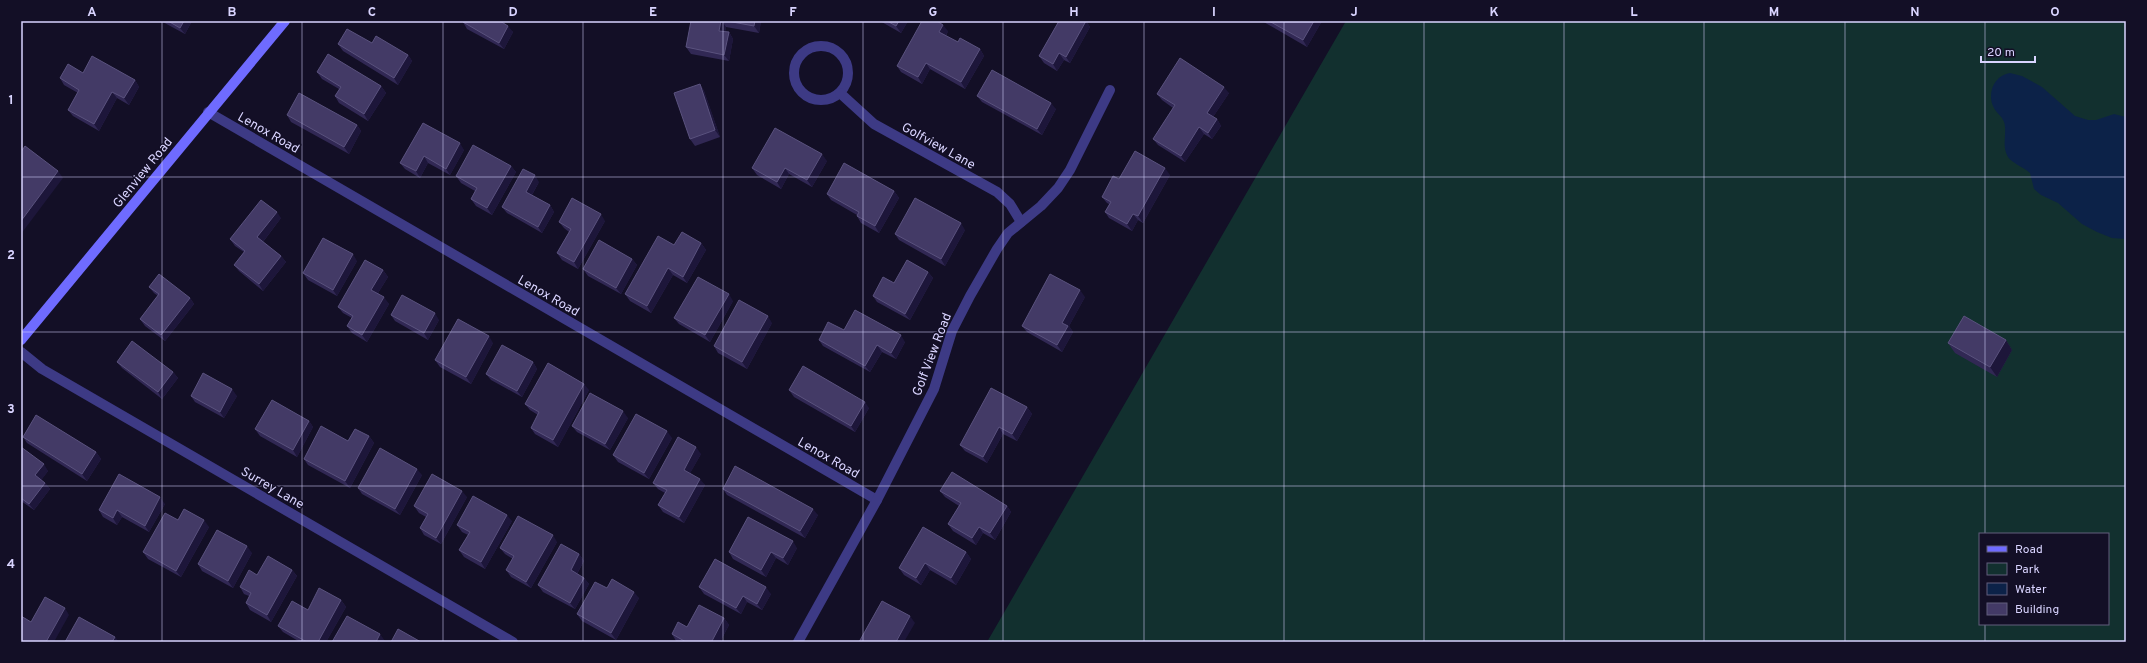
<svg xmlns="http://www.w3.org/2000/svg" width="2147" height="663" font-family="Overpass,sans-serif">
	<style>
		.green { fill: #12302f; fill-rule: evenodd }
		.water { fill: #0c2248 }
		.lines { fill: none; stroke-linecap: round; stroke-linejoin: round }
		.minor { stroke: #3d3a85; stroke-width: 10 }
		.secondary { stroke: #6f6bff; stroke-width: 10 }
		.wall { fill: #312854 }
		.shaded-wall { fill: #1d163a }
		.building { fill: #433a66; stroke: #5a527e }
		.grid { fill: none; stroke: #d9d4ff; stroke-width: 1; stroke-opacity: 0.55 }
		.labels { text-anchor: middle; stroke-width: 3; stroke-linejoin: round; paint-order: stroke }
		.street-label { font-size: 13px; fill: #d9d4ff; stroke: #130f26 }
		.neatline { fill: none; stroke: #d9d4ff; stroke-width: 1.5 }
		.grid-label { font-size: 13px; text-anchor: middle; font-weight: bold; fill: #d9d4ff }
	</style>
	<rect width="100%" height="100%" fill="#130f26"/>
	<path class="green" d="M 1346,21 L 2126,21 L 2126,642 L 987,642 ZM 1980,534 L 2108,534 L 2108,624 L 1980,624 Z"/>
	<path class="water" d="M 2010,73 L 2022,76 L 2042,87 L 2075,116 L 2088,120 L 2096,120 L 2114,114 L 2126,117 L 2126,239 L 2112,238 L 2097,232 L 2082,224 L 2058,203 L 2041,195 L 2034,189 L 2030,173 C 2024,167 2013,164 2008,157 C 2002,147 2006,137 2005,127 C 2005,117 1996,114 1993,106 C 1987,92 1995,75 2010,73 Z"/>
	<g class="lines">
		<g class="minor">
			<circle cx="821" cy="73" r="27"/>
			<polyline points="840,93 874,124 997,192 1010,204 1021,222"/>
			<polyline points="208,112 877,500"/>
			<polyline points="21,352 42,369 513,642"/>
			<polyline points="798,642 877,500 934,389 952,331 970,296 997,249 1008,233 1041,206 1058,188 1070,170 1110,90"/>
		</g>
		<polyline class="secondary" points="21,340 285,21"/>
	</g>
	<g class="wall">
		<polygon points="161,21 192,21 185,34"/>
		<polygon points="691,21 761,21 759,33 726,27 725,32 729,32 733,39 729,61 691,54 686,47"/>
		<polygon points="880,21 908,21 901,33"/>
		<polygon points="1059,21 1086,21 1090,27 1070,63 1064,60 1057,71 1044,63 1039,56"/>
		<polygon points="1262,21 1322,21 1307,47"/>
		<polygon points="463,22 502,22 513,32 504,49 467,29"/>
		<polygon points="948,31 946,36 958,42 980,49 984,56 965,89 930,69 922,84 901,72 897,66"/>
		<polygon points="372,43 408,55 412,61 398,85 343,51 338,44"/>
		<polygon points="317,72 381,86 386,93 368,121 339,103 335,96 339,89 322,79"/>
		<polygon points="83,73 135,80 139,87 129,105 117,98 99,131 73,116 68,110 78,93 64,85 60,78"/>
		<polygon points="700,84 704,91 720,137 695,146 690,139"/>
		<polygon points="1229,93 1213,117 1217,119 1221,126 1212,139 1204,134 1185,162 1158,145 1153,139 1173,108 1162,100 1157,94"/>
		<polygon points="977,96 1056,109 1042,135 982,102"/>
		<polygon points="287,115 357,125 361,131 349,154 291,122"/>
		<polygon points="423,123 464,150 450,175 428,163 420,178 405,169 400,163"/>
		<polygon points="827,161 812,187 789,174 781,189 757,175 752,168"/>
		<polygon points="511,166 516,172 492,215 476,206 471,199 475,191 461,183 456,176"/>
		<polygon points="1170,175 1143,223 1138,220 1132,231 1109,218 1105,212 1109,204 1107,203 1102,197 1119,179"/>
		<polygon points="539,182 532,195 550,205 554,212 542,233 507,213 502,207"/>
		<polygon points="894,191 899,198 879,233 861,223 857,216 857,215 831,200 827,194"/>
		<polygon points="281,218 263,242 281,256 286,262 263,291 239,271 234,265 244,252 235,246 230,239"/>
		<polygon points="605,221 578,269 562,260 557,253 569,232 564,228 559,222"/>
		<polygon points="965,230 945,266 899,240 895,234"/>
		<polygon points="701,243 706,250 687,283 673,275 651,313 630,301 625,294 674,245"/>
		<polygon points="632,259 637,265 621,294 588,276 583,269"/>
		<polygon points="357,261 337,296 308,280 303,273"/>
		<polygon points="383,270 388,277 378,293 389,304 367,342 352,333 347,326 352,318 343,313 338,307"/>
		<polygon points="928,272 933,278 910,320 877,302 873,296"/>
		<polygon points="149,287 190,298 194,304 165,341 145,326 140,319 158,296 154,293"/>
		<polygon points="1085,297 1069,326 1073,332 1062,352 1027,332 1022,326"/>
		<polygon points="733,301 710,342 679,324 674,318"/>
		<polygon points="391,315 439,320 428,340 395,321"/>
		<polygon points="772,323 747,369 718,353 714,346"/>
		<polygon points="844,330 905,342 896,359 882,352 870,372 823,346 819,340"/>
		<polygon points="2006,340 2012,350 1997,377 1955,353 1948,343"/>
		<polygon points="493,343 471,384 440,367 435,360"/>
		<polygon points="117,362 173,372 178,378 162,399 122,368"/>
		<polygon points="533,362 537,369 522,397 491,380 486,374"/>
		<polygon points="589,390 558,447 535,434 531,428 538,415 530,410 525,404"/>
		<polygon points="789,390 869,408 855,432 794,397"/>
		<polygon points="191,396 237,396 224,418 195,402"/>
		<polygon points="1027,407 1032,414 1017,441 1003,434 987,463 965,451 960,445"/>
		<polygon points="628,418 610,450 577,432 572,426"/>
		<polygon points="309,421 313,427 297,457 260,436 255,429"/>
		<polygon points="369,436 374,443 350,488 308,465 304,459 348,441"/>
		<polygon points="23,437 96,452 101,459 87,481 27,443"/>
		<polygon points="672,438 649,479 618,462 613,455"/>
		<polygon points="21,447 48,471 41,480 45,483 50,489 34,510 21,501"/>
		<polygon points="701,454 690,473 705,485 684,523 663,512 658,505 665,493 658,489 653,483"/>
		<polygon points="422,475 400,515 362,494 358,488"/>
		<polygon points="723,489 818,515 805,538 727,495"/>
		<polygon points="940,491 1007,506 1011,512 995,540 983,533 976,545 953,531 948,524 959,506 945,497"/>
		<polygon points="467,497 441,544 424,535 420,528 426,517 419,513 414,506"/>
		<polygon points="165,504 149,532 122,517 117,525 103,517 99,510"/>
		<polygon points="178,520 209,527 181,577 148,559 143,552"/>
		<polygon points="512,521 485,569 464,557 459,550 468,535 462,532 457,525"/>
		<polygon points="557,542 531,588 511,577 506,570 513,559 505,554 500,548"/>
		<polygon points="797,548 788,565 776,558 766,577 733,559 729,552"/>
		<polygon points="966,552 971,559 956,585 930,570 921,585 904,575 899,568"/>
		<polygon points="252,553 233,588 202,571 198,564"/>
		<polygon points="579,554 584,561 577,574 584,578 589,584 575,609 543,592 538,585"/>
		<polygon points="292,570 297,576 271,622 250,610 246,603 249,596 244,594 240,587 257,575"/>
		<polygon points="699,587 771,594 762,610 747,602 741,614 704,594"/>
		<polygon points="607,588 639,598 616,640 582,621 577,614"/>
		<polygon points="341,600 346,607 326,642 300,642 283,632 278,626 308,610"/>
		<polygon points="724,618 729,625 720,642 679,642 676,641 672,634 687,627"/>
	</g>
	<g class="shaded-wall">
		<polygon points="184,21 192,21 185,34 180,28"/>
		<polygon points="721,21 722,21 726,27 724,37 719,31"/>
		<polygon points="755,21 761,21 759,33 754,26"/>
		<polygon points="899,21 908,21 901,33 896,26"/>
		<polygon points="1086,21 1090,27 1070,63 1066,57"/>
		<polygon points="1314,21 1322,21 1307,47 1303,40"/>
		<polygon points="943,25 948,31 944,39 939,32"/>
		<polygon points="508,26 513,32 504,49 499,43"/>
		<polygon points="729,32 733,39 729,61 724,55"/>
		<polygon points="980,49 984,56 965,89 961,82"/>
		<polygon points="1059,53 1064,60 1057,71 1053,64"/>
		<polygon points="408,55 412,61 398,85 394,78"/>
		<polygon points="926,63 930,69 922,84 918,77"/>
		<polygon points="135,80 139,87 129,105 124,98"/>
		<polygon points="700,84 704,91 720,137 715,130"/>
		<polygon points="381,86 386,93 368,121 364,114"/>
		<polygon points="1224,87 1229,93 1211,120 1207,113"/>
		<polygon points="112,92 117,98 99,131 94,124"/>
		<polygon points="1051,103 1056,109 1042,135 1037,129"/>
		<polygon points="1217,119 1221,126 1212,139 1208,133"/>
		<polygon points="357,125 361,131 349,154 344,147"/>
		<polygon points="1199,127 1204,134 1185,162 1181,156"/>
		<polygon points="460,143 464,150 450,175 446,169"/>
		<polygon points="822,154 827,161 812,187 807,180"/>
		<polygon points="424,156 428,163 420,178 416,171"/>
		<polygon points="511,166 516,172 492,215 487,208"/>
		<polygon points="785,168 789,174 781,189 777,182"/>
		<polygon points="1165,168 1170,175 1143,223 1138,216"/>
		<polygon points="58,171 63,178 21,234 21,221"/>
		<polygon points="535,175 539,182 530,198 526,192"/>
		<polygon points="894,191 899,198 879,233 875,226"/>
		<polygon points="550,205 554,212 542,233 538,227"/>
		<polygon points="277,212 281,218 262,243 257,237"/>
		<polygon points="601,214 605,221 578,269 574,262"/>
		<polygon points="1133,214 1138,220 1132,231 1127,224"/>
		<polygon points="961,223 965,230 945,266 941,259"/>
		<polygon points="701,243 706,250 687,283 683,277"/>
		<polygon points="353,254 357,261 337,296 333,290"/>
		<polygon points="281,256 286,262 263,291 259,284"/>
		<polygon points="632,259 637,265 621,294 616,288"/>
		<polygon points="668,268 673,275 651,313 647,306"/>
		<polygon points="383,270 388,277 376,296 371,290"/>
		<polygon points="928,272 933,278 910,320 905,314"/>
		<polygon points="1080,290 1085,297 1069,326 1073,332 1062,352 1057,345 1062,323"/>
		<polygon points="729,294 733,301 710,342 705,335"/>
		<polygon points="384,297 389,304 367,342 362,335"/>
		<polygon points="190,298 194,304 165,341 161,335"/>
		<polygon points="435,313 439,320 428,340 424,333"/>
		<polygon points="768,316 772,323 747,369 742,362"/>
		<polygon points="901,335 905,342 896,359 891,353"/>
		<polygon points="489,336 493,343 471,384 466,377"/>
		<polygon points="2006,340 2012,350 1997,377 1990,367"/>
		<polygon points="877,345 882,352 870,372 865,366"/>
		<polygon points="533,362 537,369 522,397 517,391"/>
		<polygon points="173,372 178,378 162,399 158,392"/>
		<polygon points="584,384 589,390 558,447 553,440"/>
		<polygon points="232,389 237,396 224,418 220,412"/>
		<polygon points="865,402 869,408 855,432 851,426"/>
		<polygon points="1027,407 1032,414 1017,441 1012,434"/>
		<polygon points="623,411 628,418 610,450 605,444"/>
		<polygon points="309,421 313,427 297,457 293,450"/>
		<polygon points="999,427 1003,434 987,463 983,457"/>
		<polygon points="667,431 672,438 649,479 644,473"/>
		<polygon points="369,436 374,443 350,488 345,481"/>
		<polygon points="696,447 701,454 688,477 684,470"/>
		<polygon points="96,452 101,459 87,481 82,474"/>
		<polygon points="44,464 48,471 40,482 35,475"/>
		<polygon points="417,469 422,475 400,515 395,509"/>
		<polygon points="700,479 705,485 684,523 679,517"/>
		<polygon points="45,483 50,489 34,510 29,504"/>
		<polygon points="462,491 467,497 441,544 436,538"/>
		<polygon points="160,497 165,504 149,532 145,526"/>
		<polygon points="1007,506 1011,512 995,540 990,533"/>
		<polygon points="813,509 818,515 805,538 800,531"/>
		<polygon points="117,510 122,517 117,525 113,518"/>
		<polygon points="507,515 512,521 485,569 481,562"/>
		<polygon points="204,520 209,527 181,577 176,571"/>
		<polygon points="979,527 983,533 976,545 972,538"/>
		<polygon points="553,535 557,542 531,588 526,582"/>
		<polygon points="793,541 797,548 788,565 783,558"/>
		<polygon points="247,546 252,553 233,588 228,581"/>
		<polygon points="771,552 776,558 766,577 761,570"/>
		<polygon points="966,552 971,559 956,585 951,578"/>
		<polygon points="579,554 584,561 575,577 571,570"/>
		<polygon points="925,563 930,570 921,585 916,578"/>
		<polygon points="292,570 297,576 271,622 267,615"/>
		<polygon points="584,578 589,584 575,609 570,603"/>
		<polygon points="766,587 771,594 762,610 757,604"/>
		<polygon points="634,592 639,598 616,640 611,633"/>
		<polygon points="743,596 747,602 741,614 736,608"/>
		<polygon points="341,600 346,607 326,642 318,642"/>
		<polygon points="65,608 69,615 54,642 46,642"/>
		<polygon points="910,616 915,623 904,642 896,642"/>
		<polygon points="724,618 729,625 720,642 713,642 712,641"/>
		<polygon points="380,634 385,641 384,642 376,642"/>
		<polygon points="115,637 119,642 112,642"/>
	</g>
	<g class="building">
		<polygon points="168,21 184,21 180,28"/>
		<polygon points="464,21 500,21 508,26 499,43 463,22"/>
		<polygon points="691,21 721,21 719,31 729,32 724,55 686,47"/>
		<polygon points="727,21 755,21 754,26"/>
		<polygon points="887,21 899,21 896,26"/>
		<polygon points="922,21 937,21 943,25 939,32 958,42 960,38 980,49 961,82 926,63 918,77 897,66"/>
		<polygon points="1059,21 1086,21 1066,57 1059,53 1053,64 1039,56"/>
		<polygon points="1269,21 1314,21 1303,40"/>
		<polygon points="347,29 372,43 376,36 408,55 394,78 338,44"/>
		<polygon points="328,54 381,86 364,114 335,96 341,87 317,72"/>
		<polygon points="92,56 135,80 124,98 112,92 94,124 68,110 79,90 60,78 68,64 83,73"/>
		<polygon points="1180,58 1224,87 1207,113 1217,119 1208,133 1199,127 1181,156 1153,139 1175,105 1157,94"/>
		<polygon points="992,70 1051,103 1037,129 977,96"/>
		<polygon points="700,84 715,130 690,139 674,93"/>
		<polygon points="299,93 357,125 344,147 287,115"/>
		<polygon points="423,123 460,143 446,169 424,156 416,171 400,163"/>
		<polygon points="775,128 822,154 807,180 785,168 777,182 752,168"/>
		<polygon points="473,145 511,166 487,208 471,199 477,188 456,176"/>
		<polygon points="25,146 58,171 21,221 21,152"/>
		<polygon points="1135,151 1165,168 1138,216 1133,214 1127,224 1105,212 1111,202 1102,197 1113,176 1119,179"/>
		<polygon points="844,163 894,191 875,226 857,216 859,212 827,194"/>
		<polygon points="523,169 535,175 526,192 550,205 538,227 502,207"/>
		<polygon points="572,198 601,214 574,262 557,253 571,229 559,222"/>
		<polygon points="915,198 961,223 941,259 895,234"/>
		<polygon points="261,200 277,212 257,237 281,256 259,284 234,265 245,251 230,239"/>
		<polygon points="682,232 701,243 683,277 668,268 647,306 625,294 658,236 674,245"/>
		<polygon points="323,238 353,254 333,290 303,273"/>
		<polygon points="599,240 632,259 616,288 583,269"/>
		<polygon points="365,260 383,270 371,290 384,297 362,335 347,326 353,316 338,307"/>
		<polygon points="907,260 928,272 905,314 873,296 883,277 894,283"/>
		<polygon points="159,274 190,298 161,335 140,319 159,294 149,287"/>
		<polygon points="1050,274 1080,290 1062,323 1068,326 1057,345 1022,326"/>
		<polygon points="698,277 729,294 705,335 674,318"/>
		<polygon points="402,295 435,313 424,333 391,315"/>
		<polygon points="739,300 768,316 742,362 714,346"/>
		<polygon points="855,310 901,335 891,353 877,345 865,366 819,340 828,322 844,330"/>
		<polygon points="1964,316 2006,340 1990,367 1948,343"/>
		<polygon points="458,319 489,336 466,377 435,360"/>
		<polygon points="132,341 173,372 158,392 117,362"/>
		<polygon points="502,345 533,362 517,391 486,374"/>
		<polygon points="548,363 584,384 553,440 531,428 539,412 525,404"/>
		<polygon points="803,366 865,402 851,426 789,390"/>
		<polygon points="203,373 232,389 220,412 191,396"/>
		<polygon points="991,388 1027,407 1012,434 999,427 983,457 960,445"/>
		<polygon points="590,393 623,411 605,444 572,426"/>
		<polygon points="272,400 309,421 293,450 255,429"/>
		<polygon points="636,414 667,431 644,473 613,455"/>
		<polygon points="36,415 96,452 82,474 23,437"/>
		<polygon points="321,426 348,441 355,429 369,436 345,481 304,459"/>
		<polygon points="678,437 696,447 684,470 700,479 679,517 658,505 667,490 653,483"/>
		<polygon points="21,447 44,464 35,475 45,483 29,504 21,498"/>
		<polygon points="380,448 417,469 395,509 358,488"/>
		<polygon points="735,466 813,509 800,531 723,489"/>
		<polygon points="952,472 1007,506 990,533 979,527 972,538 948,524 961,503 940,491"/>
		<polygon points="119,474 160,497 145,526 117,510 113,518 99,510"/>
		<polygon points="432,474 462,491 436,538 420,528 428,514 414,506"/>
		<polygon points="473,496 507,515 481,562 459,550 470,532 457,525"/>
		<polygon points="184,509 204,520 176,571 143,552 165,513 178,520"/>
		<polygon points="518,516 553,535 526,582 506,570 514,556 500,548"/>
		<polygon points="748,517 793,541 783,558 771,552 761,570 729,552"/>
		<polygon points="923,527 966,552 951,578 925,563 916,578 899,568"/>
		<polygon points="217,530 247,546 228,581 198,564"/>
		<polygon points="561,544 579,554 571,570 584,578 570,603 538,585"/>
		<polygon points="268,556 292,570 267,615 246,603 251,593 240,587 249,570 257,575"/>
		<polygon points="715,559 766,587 757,604 743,596 736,608 699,587"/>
		<polygon points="612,579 634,592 611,633 577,614 595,582 607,588"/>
		<polygon points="319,588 341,600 318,642 307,642 278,626 292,601 308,610"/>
		<polygon points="45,597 65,608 46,642 21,642 21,616 31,622"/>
		<polygon points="882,601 910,616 896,642 859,642"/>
		<polygon points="699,605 724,618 712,641 713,642 686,642 672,634 678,622 687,627"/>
		<polygon points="347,616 380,634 376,642 332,642"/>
		<polygon points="79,617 115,637 112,642 65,642"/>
		<polygon points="398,629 421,642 391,642"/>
	</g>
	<path class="grid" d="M 162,21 L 162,642M 302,21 L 302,642M 443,21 L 443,642M 583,21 L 583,642M 723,21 L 723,642M 863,21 L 863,642M 1003,21 L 1003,642M 1144,21 L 1144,642M 1284,21 L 1284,642M 1424,21 L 1424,642M 1564,21 L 1564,642M 1704,21 L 1704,642M 1845,21 L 1845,642M 1985,21 L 1985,534M 21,177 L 2126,177M 21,332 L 2126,332M 21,486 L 2126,486M 1985,624 L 1985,642"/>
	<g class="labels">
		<g class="street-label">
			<text transform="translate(269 132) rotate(30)" y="5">Lenox Road</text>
			<text transform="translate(939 145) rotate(29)" y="5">Golfview Lane</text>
			<text transform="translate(142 172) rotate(-51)" y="5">Glenview Road</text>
			<text transform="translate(549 295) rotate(30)" y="5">Lenox Road</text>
			<text transform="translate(931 354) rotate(-69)" y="5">Golf View Road</text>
			<text transform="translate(829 457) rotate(30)" y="5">Lenox Road</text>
			<text transform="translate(273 487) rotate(30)" y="5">Surrey Lane</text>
		</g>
	</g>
	<rect width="2147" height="663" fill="none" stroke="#130f26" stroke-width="44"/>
	<rect x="1979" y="533" width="130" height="92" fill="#130f26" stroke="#625e7d"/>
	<rect x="1987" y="546" width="20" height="6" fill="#6f6bff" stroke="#625e7d"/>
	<text x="2015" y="553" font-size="12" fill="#d9d4ff">Road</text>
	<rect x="1987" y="563" width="20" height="12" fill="#12302f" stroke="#625e7d"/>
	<text x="2015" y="573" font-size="12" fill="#d9d4ff">Park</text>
	<rect x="1987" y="583" width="20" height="12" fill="#0c2248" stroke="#625e7d"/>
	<text x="2015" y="593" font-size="12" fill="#d9d4ff">Water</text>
	<rect x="1987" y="603" width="20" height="12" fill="#433a66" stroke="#625e7d"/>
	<text x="2015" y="613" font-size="12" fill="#d9d4ff">Building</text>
	<path d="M1981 56v6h54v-6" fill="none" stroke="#d9d4ff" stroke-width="2"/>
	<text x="1987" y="56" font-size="12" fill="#d9d4ff" stroke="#130f26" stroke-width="3" paint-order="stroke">20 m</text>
	<rect x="22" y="22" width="2103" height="619" class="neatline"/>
	<g class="grid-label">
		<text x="92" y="16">A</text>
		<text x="232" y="16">B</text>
		<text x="372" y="16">C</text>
		<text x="513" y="16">D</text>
		<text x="653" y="16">E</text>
		<text x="793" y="16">F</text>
		<text x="933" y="16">G</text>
		<text x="1074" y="16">H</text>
		<text x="1214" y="16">I</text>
		<text x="1354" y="16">J</text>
		<text x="1494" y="16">K</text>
		<text x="1634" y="16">L</text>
		<text x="1774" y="16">M</text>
		<text x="1915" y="16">N</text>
		<text x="2055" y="16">O</text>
		<text x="11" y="104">1</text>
		<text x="11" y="259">2</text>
		<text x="11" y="413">3</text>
		<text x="11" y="568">4</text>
	</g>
</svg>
